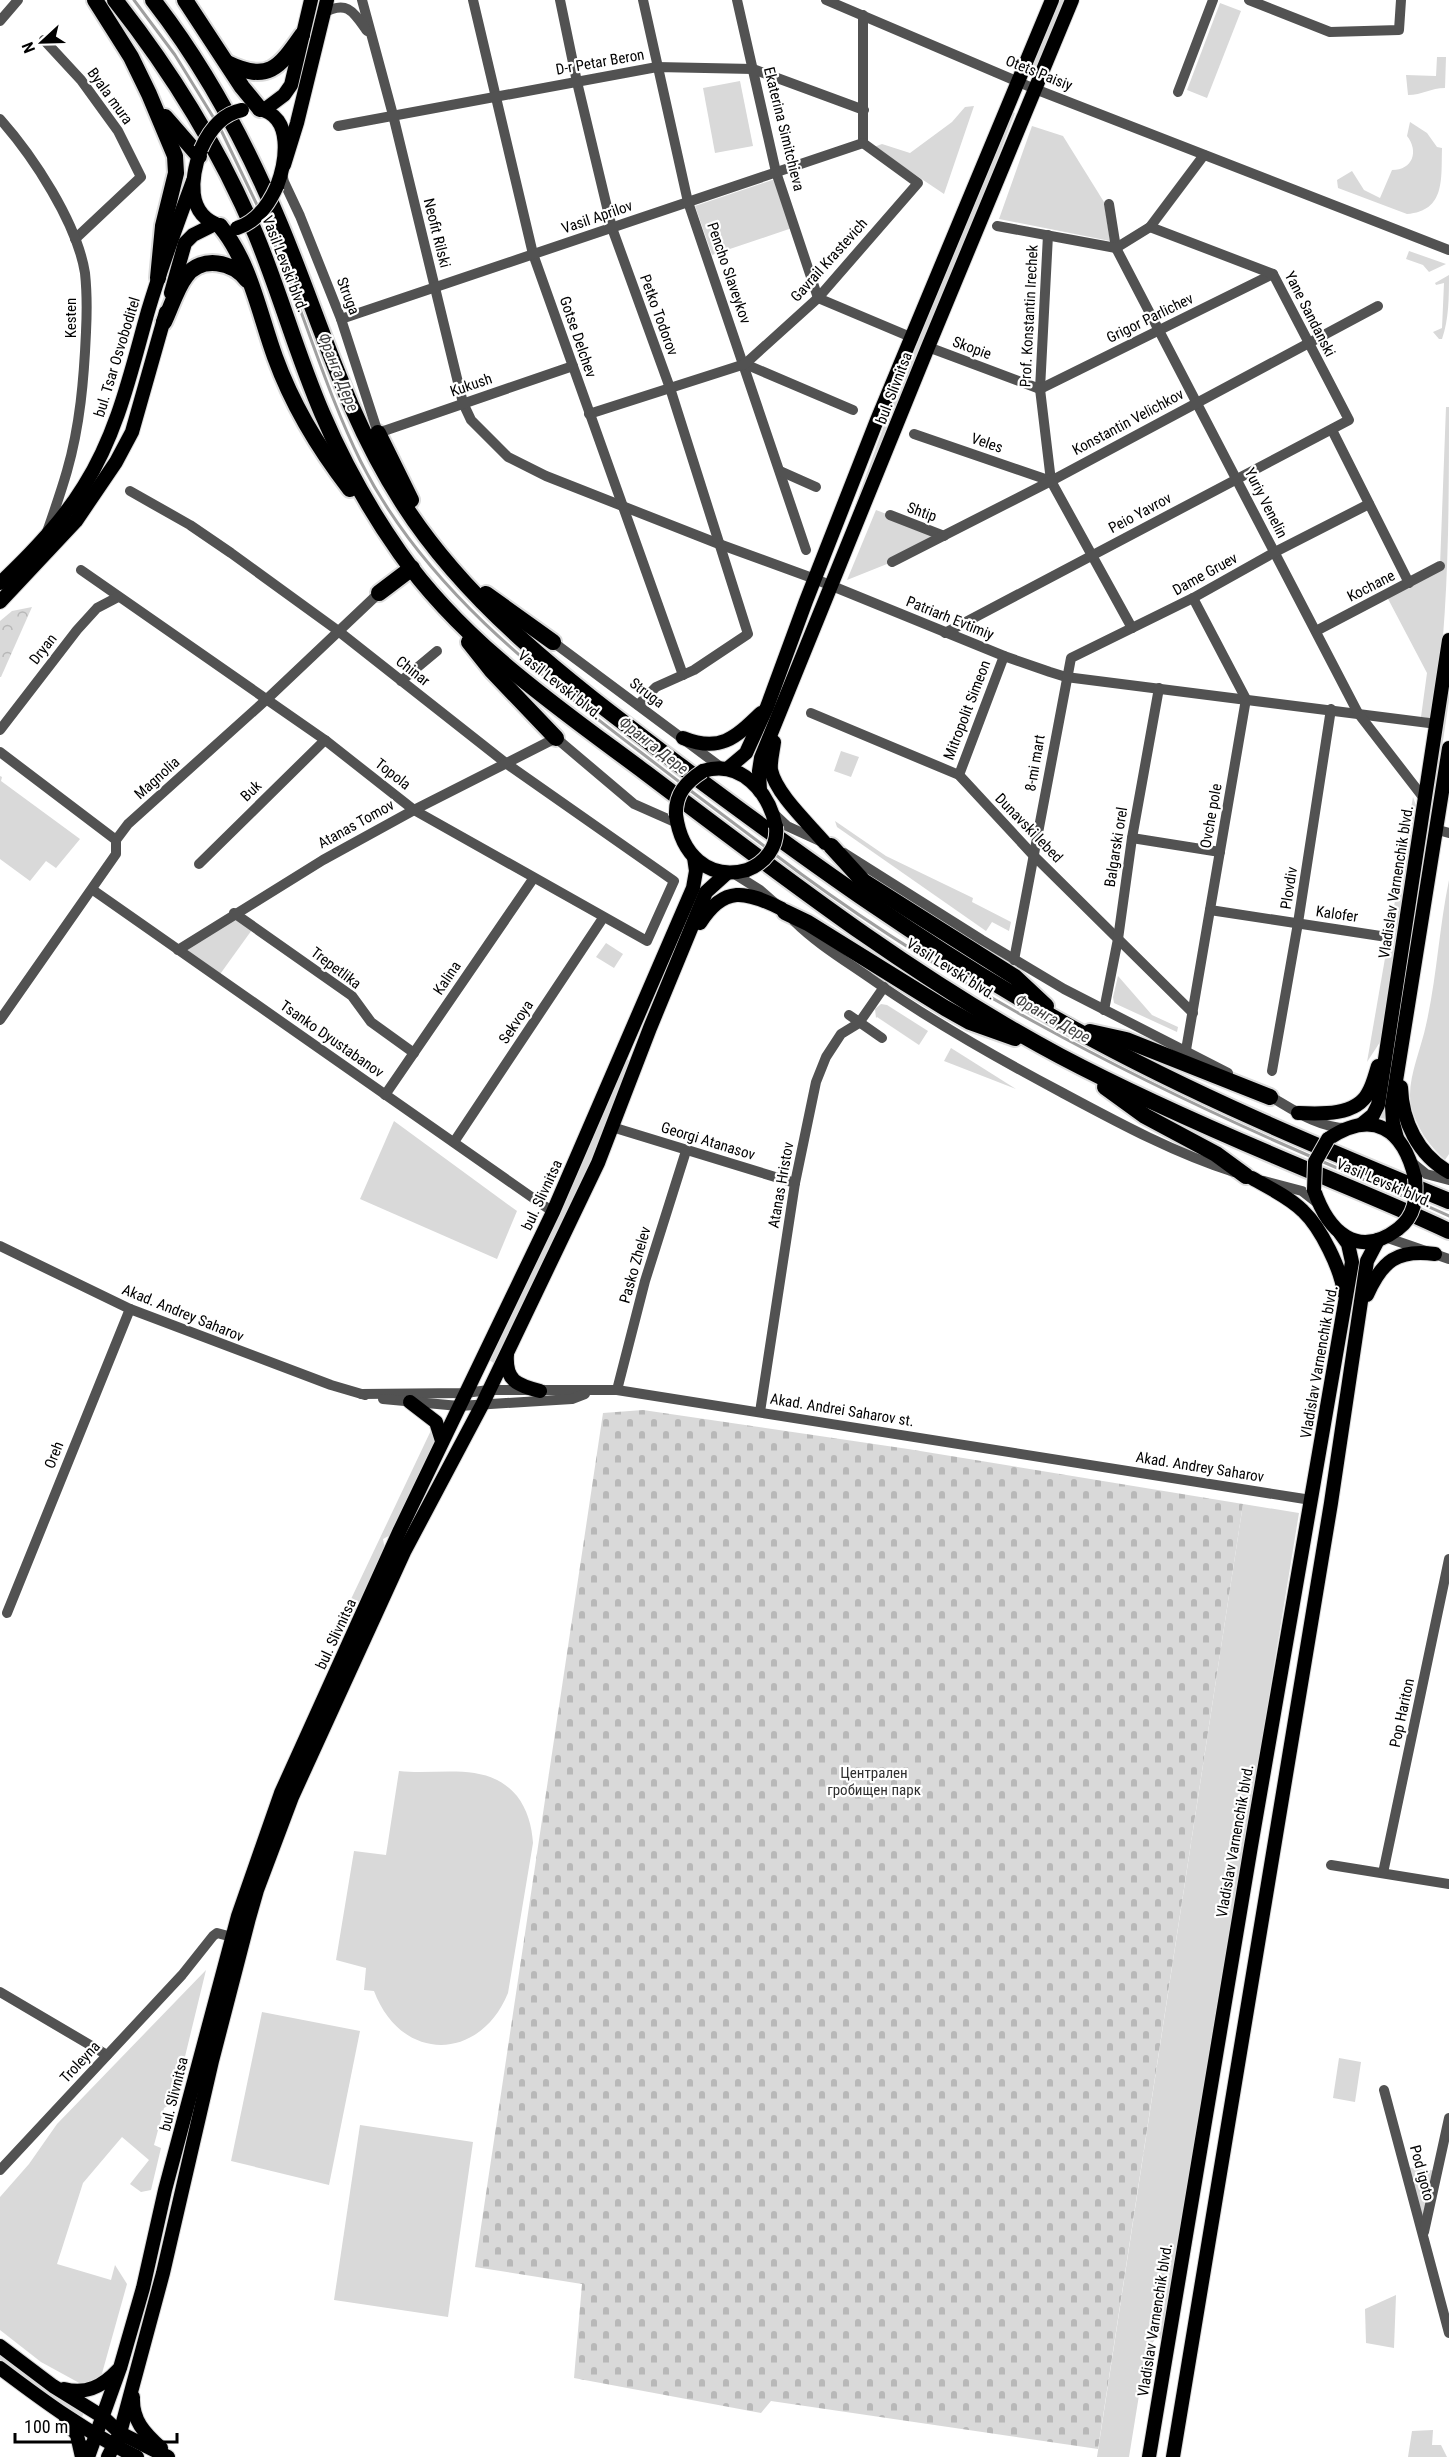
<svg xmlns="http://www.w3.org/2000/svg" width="1449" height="2457" font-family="'Roboto Condensed',sans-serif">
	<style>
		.green { fill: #d9d9d9 }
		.forest { fill: url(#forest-crowns) }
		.cemetery { fill: url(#cemetery-stones) }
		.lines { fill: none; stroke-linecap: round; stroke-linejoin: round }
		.stream { stroke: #a0a0a0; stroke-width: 3 }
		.major-casing { stroke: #dbdbdb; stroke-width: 16 }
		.highway-casing { stroke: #dbdbdb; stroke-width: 20 }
		.minor { stroke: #525252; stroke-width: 10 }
		.major { stroke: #000; stroke-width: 14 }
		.highway { stroke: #000; stroke-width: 16 }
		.major-bridge-casing { stroke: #dbdbdb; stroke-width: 16; stroke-linecap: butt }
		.major-bridge { stroke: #000; stroke-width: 14 }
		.labels { text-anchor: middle; stroke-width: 4.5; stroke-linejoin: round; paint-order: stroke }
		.street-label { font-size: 15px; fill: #000; stroke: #fff }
		.park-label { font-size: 15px; fill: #303030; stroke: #fff }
		.water-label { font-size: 16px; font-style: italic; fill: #414141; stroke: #fff }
	</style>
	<defs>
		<pattern id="forest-crowns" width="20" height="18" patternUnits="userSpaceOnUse" patternTransform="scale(1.5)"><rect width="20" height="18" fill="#d9d9d9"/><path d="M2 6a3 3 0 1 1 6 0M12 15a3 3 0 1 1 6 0" fill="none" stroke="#b8b8b8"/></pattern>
		<pattern id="cemetery-stones" width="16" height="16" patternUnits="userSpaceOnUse" patternTransform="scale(1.5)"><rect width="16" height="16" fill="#d9d9d9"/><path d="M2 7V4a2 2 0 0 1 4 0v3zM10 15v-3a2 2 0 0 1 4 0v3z" fill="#b8b8b8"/></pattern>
	</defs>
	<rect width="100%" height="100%" fill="#fff"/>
	<g class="green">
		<polygon points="1052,0 1071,0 1041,75 1024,68"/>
		<polygon points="1220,3 1241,11 1207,98 1187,90"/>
		<path d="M 1437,57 L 1446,57 L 1445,88 C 1431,88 1422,95 1408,95 L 1406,75 L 1436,76 Z"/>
		<polygon points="740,81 753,146 715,153 703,88"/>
		<polygon points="974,106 944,194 874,147 882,144 910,153 952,122 965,107"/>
		<polygon points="1007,110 1015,113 960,257 858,509 854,508 885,423 919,340"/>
		<path d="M 1410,122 L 1427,133 L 1437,147 L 1442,148 C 1441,178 1446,211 1407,214 L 1338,188 L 1337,180 L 1352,171 L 1364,190 L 1380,198 L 1392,170 C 1413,170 1419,151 1407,136 Z"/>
		<polygon points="1032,126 1063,136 1104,202 1110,241 999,219"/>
		<polygon points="775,179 792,228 712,255 695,206"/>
		<polygon points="1409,251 1446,264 1429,272 1423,265 1406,259"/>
		<path d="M 1449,275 C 1449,297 1449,319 1442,339 L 1439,339 L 1433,332 L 1442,328 L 1444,283 L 1436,285 L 1435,283 Z"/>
		<path d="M 1446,407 L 1449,407 C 1449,512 1449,615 1434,719 L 1421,717 L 1427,673 L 1386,595 L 1440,566 Z"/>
		<polygon points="876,510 944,536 892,562 847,580"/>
		<polygon points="1449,679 1449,700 1429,836 1394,1037 1386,1119 1380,1118"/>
		<polygon points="841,751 859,757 851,777 834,771"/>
		<polygon points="0,776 2,777 1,781 80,839 56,868 46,861 30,881 0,859"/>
		<polygon points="1413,797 1420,817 1382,1039 1367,1062"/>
		<polygon points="835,821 886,856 973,898 972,902 1011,922 1009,931 992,922 986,931 837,827"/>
		<path d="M 1449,880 L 1449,1154 L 1445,1160 C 1429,1146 1416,1127 1411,1106 C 1406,1081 1421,1050 1426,1025 C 1437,977 1439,928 1449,880 Z"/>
		<polygon points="234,913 254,927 218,977 178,950"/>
		<polygon points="606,943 623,954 614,968 596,957"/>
		<polygon points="1118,976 1152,1015 1178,1027 1177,1032 1114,1003 1113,997"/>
		<polygon points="881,1004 887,1005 928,1031 919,1045 877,1017 876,1018 875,1009"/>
		<polygon points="951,1048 1016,1089 944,1061"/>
		<polygon points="621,1057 636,1063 500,1367 483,1356"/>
		<polygon points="394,1121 517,1211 497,1259 360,1199"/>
		<polygon points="434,1424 441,1433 400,1530 383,1539 385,1550 353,1621 343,1616"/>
		<polygon points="1243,1504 1299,1513 1164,2339 1156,2338 1146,2352 1129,2457 1097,2457"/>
		<path d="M 399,1771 C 439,1776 487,1760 517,1796 C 527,1809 532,1826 533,1843 L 508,1993 C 480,2062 401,2063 374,1991 L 364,1990 L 366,1968 L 336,1960 L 354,1851 L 386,1855 Z"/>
		<polygon points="206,1970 174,2102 164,2108 154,2145 161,2148 151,2190 141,2192 130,2184 149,2160 122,2137 83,2183 57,2264 111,2280 115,2265 127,2284 101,2377 83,2385 41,2362 0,2330 0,2197 29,2164 57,2124"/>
		<polygon points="262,2012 360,2031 329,2185 231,2161"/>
		<polygon points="1339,2058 1361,2062 1355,2102 1333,2098"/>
		<polygon points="360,2125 473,2142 448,2317 334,2300"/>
		<polygon points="1405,2167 1437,2171 1423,2236"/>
		<polygon points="1396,2295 1394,2348 1366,2343 1365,2309"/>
		<polygon points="0,2346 86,2407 79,2425 0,2368"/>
		<polygon points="1433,2430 1432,2445 1441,2445 1447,2457 1408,2457 1412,2431"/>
	</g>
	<polygon class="forest" points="32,607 1,677 0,677 0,621 12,611"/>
	<polygon class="cemetery" points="643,1410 908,1449 1243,1504 1098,2449 771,2401 761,2413 574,2378 582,2284 475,2267 603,1413"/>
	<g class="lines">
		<g class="stream">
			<polyline points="134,0 175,55 215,120"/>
			<polyline points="220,128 259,209"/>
			<path d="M 263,217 C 300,297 322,383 361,462 C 431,601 562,691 682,784"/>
			<polyline points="687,788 768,849"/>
			<path d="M 773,853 C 938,979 1123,1075 1312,1157"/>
			<polyline points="1321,1161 1412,1200"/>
			<polyline points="1418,1202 1449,1216"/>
		</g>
		<g class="major-casing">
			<g id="major">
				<path d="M 259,109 C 294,116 286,162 277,186"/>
				<polyline points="264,110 284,95 291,85 311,0"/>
				<path d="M 201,149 C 191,177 185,215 221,226"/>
				<polyline points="284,165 297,123 327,0"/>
				<polyline points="171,293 185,243 193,235 215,224"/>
				<path d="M 0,583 C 31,554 62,522 84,486 C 118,432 131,371 148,311 C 161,267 177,224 193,181"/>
				<polyline points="0,602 76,521 116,462 132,432 166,312"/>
				<path d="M 683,738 C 720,753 735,738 761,713"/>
				<path d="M 774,742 C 773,751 770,761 771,770 C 776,794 809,824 825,843"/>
				<polyline points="727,769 746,753 767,707 806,601 877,420 1052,0"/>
				<path d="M 703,771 C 741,759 769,792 776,827"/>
				<polyline points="760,791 759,771 761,758 928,347 1072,0"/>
				<path d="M 676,815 C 681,853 707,881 747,870"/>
				<path d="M 700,923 C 724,885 746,891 782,909"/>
				<path d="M 1401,1087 C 1402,1121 1418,1155 1449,1172"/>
				<path d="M 1298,1113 C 1320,1114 1356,1116 1368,1093 C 1373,1085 1375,1075 1378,1066"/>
				<polyline points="1362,1124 1373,1115 1378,1105 1449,640"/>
				<polyline points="1397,1138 1393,1123 1392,1106 1449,748"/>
				<path d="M 1328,1139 C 1373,1109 1403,1128 1415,1178"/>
				<path d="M 1252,1178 C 1269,1188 1289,1197 1303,1211 C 1321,1228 1341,1269 1344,1293"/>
				<path d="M 1314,1190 C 1328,1231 1357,1260 1398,1229"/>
				<path d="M 1367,1295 C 1382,1261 1397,1249 1435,1254"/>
				<path d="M 507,1354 C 505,1381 517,1385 540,1391"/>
				<polyline points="410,1402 436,1422 442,1441"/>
				<polyline points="0,2346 53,2386 103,2417 120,2433 168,2457"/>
				<path d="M 0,2368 C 45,2402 86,2432 137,2457"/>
				<path d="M 64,2389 C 86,2395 103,2386 118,2370"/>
				<path d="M 133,2397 C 132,2420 144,2433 161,2448"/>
				<polyline points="66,2421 77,2435 82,2457"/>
				<polyline points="88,2457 120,2368 143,2288 165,2190 238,1916 281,1793 400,1530 553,1212 693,888 696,871 694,857"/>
				<polyline points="108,2457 120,2433 163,2273 212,2061 249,1918 257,1890 292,1797 404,1552 482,1405 598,1163 650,1028 706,892 727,873"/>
				<polyline points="1149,2457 1251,1846 1352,1262 1348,1244 1340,1233"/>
				<polyline points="1173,2457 1331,1503 1367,1261 1378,1240"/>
			</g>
		</g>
		<g class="highway-casing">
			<g id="highway">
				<polyline points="95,0 131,57 149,94 175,156 176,173 163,226 158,278"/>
				<path d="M 115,0 C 172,72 220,150 256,235 C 280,293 297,355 322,413 C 343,462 369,509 400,553 C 464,644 559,708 646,773 C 780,874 912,977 1060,1056 C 1130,1093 1202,1125 1275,1156 C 1333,1181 1392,1204 1449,1231"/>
				<path d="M 153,0 C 206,68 247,145 280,224 C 320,320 345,413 402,502 C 472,612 579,689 682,767 C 808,861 933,952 1072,1028 C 1193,1095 1321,1148 1449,1201"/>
				<polyline points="185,0 242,87 260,109"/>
				<path d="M 227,63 C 268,83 279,68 302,35"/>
				<polyline points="165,117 199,156"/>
				<path d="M 220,226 C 250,262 259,313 275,357 C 292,404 319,449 350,489"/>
				<path d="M 164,322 C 171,308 176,289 186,276 C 202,255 233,262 247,280"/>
				<polyline points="378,433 411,500"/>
				<polyline points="379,593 412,568"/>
				<polyline points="486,594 553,642"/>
				<polyline points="469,642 492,671 556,738"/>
				<polyline points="831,846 863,881 1015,977 1046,1006"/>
				<polyline points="785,912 808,923 945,1008 970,1022 1015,1038"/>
				<polyline points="1090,1032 1126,1040 1270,1097"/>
				<polyline points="1105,1087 1145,1116 1216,1154 1246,1176"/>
			</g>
		</g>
		<g class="minor">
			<polyline points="362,0 393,115 463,403 471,420 508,457 546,476 719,544 815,579 1004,656 1050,672 1066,677 1437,724"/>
			<polyline points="473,0 533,254 683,675"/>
			<polyline points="560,0 577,82 612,228 670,388 748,634 694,670 656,687 638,705"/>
			<polyline points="643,0 688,202 806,550"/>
			<polyline points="737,0 776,172 818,298"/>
			<polyline points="826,0 1035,89 1449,250"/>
			<polyline points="1249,0 1330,32 1399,30 1401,0"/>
			<path d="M 323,13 C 347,0 353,11 367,31"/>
			<polyline points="0,21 18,0"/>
			<polyline points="44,40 81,80 118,131 141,177 75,239"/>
			<polyline points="1178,92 1213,0"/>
			<path d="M 0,119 C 33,156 77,223 85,273 C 87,292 87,312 86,332 C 84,379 80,426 67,471 C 61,492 54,512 47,532"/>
			<polyline points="338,126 657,67 753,69 864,110"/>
			<polyline points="863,143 863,15"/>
			<polyline points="282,173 284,182 300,216 341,319 378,433 573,366"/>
			<polyline points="1109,204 1116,248 1358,713 1426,801"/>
			<polyline points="997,226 1116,248 1150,227 1204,155"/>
			<polyline points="1048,235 1040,389 1051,481 1132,628"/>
			<polyline points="818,298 913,338"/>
			<polyline points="341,319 863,143"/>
			<polyline points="928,347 1040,389 1273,274"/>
			<polyline points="745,364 853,410"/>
			<polyline points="589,414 745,364 818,298 918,183 863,143"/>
			<polyline points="1332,430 1409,583"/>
			<polyline points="914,434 1051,481"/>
			<polyline points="780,471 816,487"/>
			<polyline points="890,515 944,536"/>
			<polyline points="892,562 1051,481 1378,306"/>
			<polyline points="81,570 325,740 414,810 647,941 674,881 507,764 337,630 231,553 190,525 130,491"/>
			<polyline points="1316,631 1440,566"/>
			<polyline points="945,633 1349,420 1273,274 1150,227"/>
			<polyline points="553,642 722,768"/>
			<polyline points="401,681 437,651"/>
			<polyline points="811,713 959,775 1034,856 1193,1013"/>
			<polyline points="0,730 77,630 97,608 118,597"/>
			<polyline points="0,752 116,840"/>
			<polyline points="959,775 1004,656"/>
			<polyline points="772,812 787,826 822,842"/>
			<polyline points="1438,830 1449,833"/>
			<polyline points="1132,838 1220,852"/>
			<polyline points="844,853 982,940 1064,989 1228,1073"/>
			<polyline points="199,864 325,740"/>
			<polyline points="733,873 760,890 776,904"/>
			<polyline points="93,890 553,1212"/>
			<polyline points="1210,910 1387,937"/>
			<polyline points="234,913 352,996 371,1022 414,1053"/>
			<path d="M 794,921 C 816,943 844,960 870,978 C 931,1021 995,1057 1061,1092 C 1117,1122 1174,1153 1234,1172"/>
			<polyline points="178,950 323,860 414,810 556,738 634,804 677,823"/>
			<polyline points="1014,960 1071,658 1193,598 1275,552 1369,504"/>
			<polyline points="1104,1010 1118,939 1132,838 1159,688"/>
			<polyline points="849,1015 882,1038"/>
			<polyline points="0,1020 116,854 116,840 128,824 267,699 379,593"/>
			<polyline points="1186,1050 1246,699 1193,598"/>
			<polyline points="1272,1071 1298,923 1331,709"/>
			<path d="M 1266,1094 C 1291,1108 1317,1128 1347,1128"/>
			<polyline points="385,1095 533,879"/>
			<polyline points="612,1127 795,1183"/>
			<polyline points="454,1142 603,918"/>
			<polyline points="1410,1161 1426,1174 1449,1180"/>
			<polyline points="1264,1181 1302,1191 1320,1205"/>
			<polyline points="1385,1237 1449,1259"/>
			<polyline points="0,1246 130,1309 331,1385 365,1395"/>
			<polyline points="617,1390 645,1281 686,1151"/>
			<polyline points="361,1394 465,1393 489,1390 617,1390 1311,1500"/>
			<polyline points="383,1399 459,1406 572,1399 585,1394"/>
			<polyline points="760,1412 795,1183 816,1082 826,1057 841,1034 859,1023 884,987"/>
			<polyline points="7,1613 130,1309"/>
			<polyline points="1331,1865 1449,1884"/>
			<polyline points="1383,1873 1449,1559"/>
			<polyline points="0,1992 107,2055"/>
			<polyline points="1384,2090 1449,2333"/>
			<polyline points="0,2170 182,1975 213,1936 217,1933 232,1937"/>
			<polyline points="1424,2232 1449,2118"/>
		</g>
		<use href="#major" class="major"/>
		<use href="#highway" class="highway"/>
		<g class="major-bridge-casing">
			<g id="major-bridge">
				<path d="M 201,149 C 209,131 221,114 242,110"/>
				<path d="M 237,228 C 256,222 269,204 277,186"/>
				<path d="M 676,815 C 675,794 686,782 703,771"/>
				<path d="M 747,870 C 765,863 778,847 776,827"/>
				<polyline points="1314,1190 1315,1162 1328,1139"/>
				<path d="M 1398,1229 C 1415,1216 1417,1198 1415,1178"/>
			</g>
		</g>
		<use href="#major-bridge" class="major-bridge"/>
	</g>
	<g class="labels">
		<g class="street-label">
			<text transform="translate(600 62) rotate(-10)" y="5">D-r Petar Beron</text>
			<text transform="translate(1039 73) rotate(22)" y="5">Otets Paisiy</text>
			<text transform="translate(110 96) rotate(54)" y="5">Byala mura</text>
			<text transform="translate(784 129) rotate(76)" y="5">Ekaterina Simitchieva</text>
			<text transform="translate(597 217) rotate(-19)" y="5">Vasil Aprilov</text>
			<text transform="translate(437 233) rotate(76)" y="5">Neofit Rilski</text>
			<text transform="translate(829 260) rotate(-48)" y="5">Gavrail Krastevich</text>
			<text transform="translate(285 264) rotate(69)" y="5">Vasil Levski blvd.</text>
			<text transform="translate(729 273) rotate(71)" y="5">Pencho Slaveykov</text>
			<text transform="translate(348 296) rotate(69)" y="5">Struga</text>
			<text transform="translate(1310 314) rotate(63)" y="5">Yane Sandanski</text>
			<text transform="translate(659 315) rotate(70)" y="5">Petko Todorov</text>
			<text transform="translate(1029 316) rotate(-87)" y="5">Prof. Konstantin Irechek</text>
			<text transform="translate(71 318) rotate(-90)" y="5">Kesten</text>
			<text transform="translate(1150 318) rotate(-26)" y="5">Grigor Parlichev</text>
			<text transform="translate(578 337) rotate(71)" y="5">Gotse Delchev</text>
			<text transform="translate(972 348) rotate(20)" y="5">Skopie</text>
			<text transform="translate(117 357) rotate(-73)" y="5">bul. Tsar Osvoboditel</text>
			<text transform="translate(471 385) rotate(-19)" y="5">Kukush</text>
			<text transform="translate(894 388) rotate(-69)" y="5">bul. Slivnitsa</text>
			<text transform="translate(1128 422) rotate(-28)" y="5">Konstantin Velichkov</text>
			<text transform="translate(987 443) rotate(19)" y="5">Veles</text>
			<text transform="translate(1266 503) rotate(63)" y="5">Yuriy Venelin</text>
			<text transform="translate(922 512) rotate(20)" y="5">Shtip</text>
			<text transform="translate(1140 513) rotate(-28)" y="5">Peio Yavrov</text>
			<text transform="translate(1205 574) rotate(-29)" y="5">Dame Gruev</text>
			<text transform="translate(1371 586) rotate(-27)" y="5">Kochane</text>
			<text transform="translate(950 618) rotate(22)" y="5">Patriarh Evtimiy</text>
			<text transform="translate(43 649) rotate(-52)" y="5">Dryan</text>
			<text transform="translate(413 671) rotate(38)" y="5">Chinar</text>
			<text transform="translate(560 685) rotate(38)" y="5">Vasil Levski blvd.</text>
			<text transform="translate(647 693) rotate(37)" y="5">Struga</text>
			<text transform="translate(967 710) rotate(-69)" y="5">Mitropolit Simeon</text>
			<text transform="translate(1035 763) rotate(-80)" y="5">8-mi mart</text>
			<text transform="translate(393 774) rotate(38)" y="5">Topola</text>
			<text transform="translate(157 778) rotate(-42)" y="5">Magnolia</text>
			<text transform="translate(251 791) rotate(-44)" y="5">Buk</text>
			<text transform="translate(1211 816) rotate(-80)" y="5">Ovche pole</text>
			<text transform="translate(356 824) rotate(-29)" y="5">Atanas Tomov</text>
			<text transform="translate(1029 828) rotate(46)" y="5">Dunavski lebed</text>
			<text transform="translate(1116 847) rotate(-81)" y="5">Balgarski orel</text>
			<text transform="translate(1396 882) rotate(-81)" y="5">Vladislav Varnenchik blvd.</text>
			<text transform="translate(1289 888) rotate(-81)" y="5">Plovdiv</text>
			<text transform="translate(1337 914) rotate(8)" y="5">Kalofer</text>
			<text transform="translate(336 968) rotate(37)" y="5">Trepetlika</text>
			<text transform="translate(951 969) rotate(32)" y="5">Vasil Levski blvd.</text>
			<text transform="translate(447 978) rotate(-56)" y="5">Kalina</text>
			<text transform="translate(516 1022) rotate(-56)" y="5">Sekvoya</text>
			<text transform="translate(332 1039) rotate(35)" y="5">Tsanko Dyustabanov</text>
			<text transform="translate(708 1141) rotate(17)" y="5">Georgi Atanasov</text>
			<text transform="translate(1384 1183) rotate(23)" y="5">Vasil Levski blvd.</text>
			<text transform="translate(781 1185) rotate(-80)" y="5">Atanas Hristov</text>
			<text transform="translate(542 1195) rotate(-65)" y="5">bul. Slivnitsa</text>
			<text transform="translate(635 1265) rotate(-74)" y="5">Pasko Zhelev</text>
			<text transform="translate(183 1313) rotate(22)" y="5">Akad. Andrey Saharov</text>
			<text transform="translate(1319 1362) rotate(-80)" y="5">Vladislav Varnenchik blvd.</text>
			<text transform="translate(842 1410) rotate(9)" y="5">Akad. Andrei Saharov st.</text>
			<text transform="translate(54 1455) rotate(-68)" y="5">Oreh</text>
			<text transform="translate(1200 1467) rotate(9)" y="5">Akad. Andrey Saharov</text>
			<text transform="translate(336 1634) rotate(-65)" y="5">bul. Slivnitsa</text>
			<text transform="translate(1402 1713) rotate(-78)" y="5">Pop Hariton</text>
			<text transform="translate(1235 1841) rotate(-80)" y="5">Vladislav Varnenchik blvd.</text>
			<text transform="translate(80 2062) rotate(-47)" y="5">Troleyna</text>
			<text transform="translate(174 2094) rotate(-76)" y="5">bul. Slivnitsa</text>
			<text transform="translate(1422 2173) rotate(75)" y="5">Pod igoto</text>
			<text transform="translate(1155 2320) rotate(-81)" y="5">Vladislav Varnenchik blvd.</text>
		</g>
		<g class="park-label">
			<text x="874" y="1778">Централен<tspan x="874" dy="17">гробищен парк</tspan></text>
		</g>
		<g class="water-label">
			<text transform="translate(339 372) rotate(68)" y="6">Франга Дере</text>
			<text transform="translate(654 745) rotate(38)" y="6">Франга Дере</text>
			<text transform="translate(1053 1018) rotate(29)" y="6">Франга Дере</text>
		</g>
	</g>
	<g transform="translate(42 42) rotate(248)" stroke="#ffffff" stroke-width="4.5" paint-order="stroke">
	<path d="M0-4.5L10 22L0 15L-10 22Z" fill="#000000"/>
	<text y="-9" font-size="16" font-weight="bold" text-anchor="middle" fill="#000000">N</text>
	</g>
	<path d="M15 2433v9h162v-9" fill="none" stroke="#000000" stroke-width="3"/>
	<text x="24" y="2433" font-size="18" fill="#000000" stroke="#ffffff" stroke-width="4.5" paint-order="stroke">100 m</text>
</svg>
